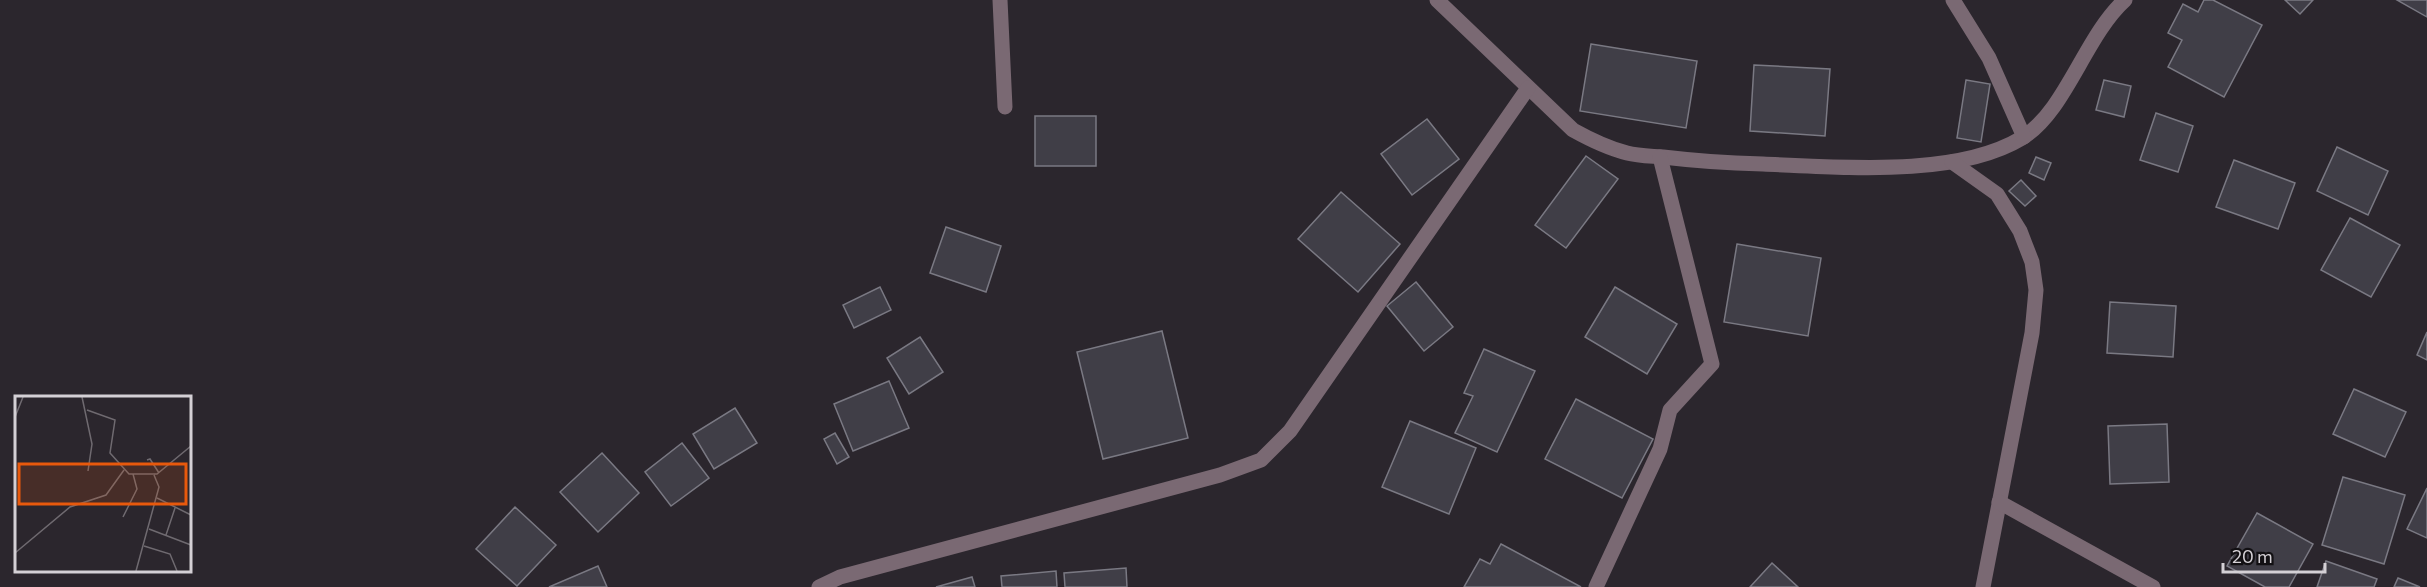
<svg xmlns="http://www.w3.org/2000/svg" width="2427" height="587" font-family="Commissioner,sans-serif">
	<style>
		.building { fill: #403e47; stroke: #7a7983; stroke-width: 1.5 }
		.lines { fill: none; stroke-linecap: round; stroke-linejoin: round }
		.minor { stroke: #7a6973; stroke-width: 15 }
		.inset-road { fill: none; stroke: #6f6a70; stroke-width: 1.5 }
		.view { fill: #e8590c; fill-opacity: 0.15; stroke: #e8590c; stroke-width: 3 }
		.inset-edge { fill: none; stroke: #d4d0d5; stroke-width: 3 }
	</style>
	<rect width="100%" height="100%" fill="#2b262d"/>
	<g class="building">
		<polygon points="2204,0 2213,0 2262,25 2224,97 2168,67 2182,40 2168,33 2183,4 2198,12"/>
		<polygon points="2285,0 2313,0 2300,14"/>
		<polygon points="2397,0 2427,0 2427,17"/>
		<polygon points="1591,44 1697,61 1686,128 1580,111"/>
		<polygon points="1754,65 1830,69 1825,136 1750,131"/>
		<polygon points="1966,80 1990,84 1981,142 1957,138"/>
		<polygon points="2104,80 2131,86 2124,117 2096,110"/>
		<polygon points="2156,113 2193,126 2178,172 2140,160"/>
		<rect x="1035" y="116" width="61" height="50"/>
		<polygon points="1427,119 1459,159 1412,195 1381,154"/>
		<polygon points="2337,147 2388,171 2368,215 2317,191"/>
		<polygon points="1586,156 1618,179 1566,248 1535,225"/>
		<polygon points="2036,157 2051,163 2044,180 2029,173"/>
		<polygon points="2234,160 2295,183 2278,229 2216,207"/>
		<polygon points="2021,180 2036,196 2025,206 2009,191"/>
		<polygon points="1341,192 1400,244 1358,292 1298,239"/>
		<polygon points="2350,218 2400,245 2371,297 2321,270"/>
		<polygon points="946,227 1001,246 986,292 930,273"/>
		<polygon points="1737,244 1821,258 1808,336 1724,322"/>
		<polygon points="1416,282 1453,327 1424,351 1387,306"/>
		<polygon points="880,287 891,310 854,328 843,305"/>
		<polygon points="1615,287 1677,324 1647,374 1585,337"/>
		<polygon points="2110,302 2176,306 2173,357 2107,353"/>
		<polygon points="1162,331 1188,438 1103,459 1077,352"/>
		<polygon points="2427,332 2427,360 2417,355"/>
		<polygon points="920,337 943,372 909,394 887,358"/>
		<polygon points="1484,349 1535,371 1497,452 1455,433 1473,396 1464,393"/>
		<polygon points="889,381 909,428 853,451 834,404"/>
		<polygon points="2354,389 2406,412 2385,457 2333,434"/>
		<polygon points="1576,399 1653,439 1622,498 1545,459"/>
		<polygon points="735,408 757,443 714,469 693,434"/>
		<polygon points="1410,421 1476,448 1449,514 1382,487"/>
		<polygon points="2167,424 2169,482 2110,484 2108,426"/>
		<polygon points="835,433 849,457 837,464 824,439"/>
		<polygon points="682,443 709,478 671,506 645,472"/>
		<polygon points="602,453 639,493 598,532 560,492"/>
		<polygon points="2343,477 2405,495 2384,564 2322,545"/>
		<polygon points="2427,488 2427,538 2407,529"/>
		<polygon points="515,507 556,545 517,586 476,549"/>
		<polygon points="2257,513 2313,544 2289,587 2265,587 2227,566"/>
		<polygon points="1501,544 1581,587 1464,587 1480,559 1490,564"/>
		<polygon points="2326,561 2377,579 2374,587 2317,587"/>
		<polygon points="1772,563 1798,587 1750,587"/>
		<polygon points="598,566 607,587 549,587"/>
		<polygon points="1126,568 1127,587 1065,587 1064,573"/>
		<polygon points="1056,571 1057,587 1002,587 1001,576"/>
		<polygon points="972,577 975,587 936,587"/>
		<polygon points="2398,578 2420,587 2394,587"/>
	</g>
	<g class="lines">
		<g class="minor">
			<polyline points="1000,0 1005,107"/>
			<path d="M 1437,0 L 1573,130 C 1591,140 1607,148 1627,153 C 1638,156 1651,156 1663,157 C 1696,161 1729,163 1763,164 C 1839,167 1956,178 2022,138 C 2066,111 2085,36 2125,0"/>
			<polyline points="1953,0 1989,58 2024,137"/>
			<polyline points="1952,162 1997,194 2020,231 2032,262 2036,290 2032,333 1983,587"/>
			<polyline points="1999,502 2153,587"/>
			<polyline points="819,587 840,577 1220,475 1261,460 1290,431 1528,88"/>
			<polyline points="1596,587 1660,449 1670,410 1712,364 1660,157"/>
		</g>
	</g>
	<g transform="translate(15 396)">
		<rect width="176" height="176" fill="#2b262d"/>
		<path class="inset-road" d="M 67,1 L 77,48 L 73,75M 72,14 L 100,24 L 95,57 L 114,78 L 142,78 L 176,50M 0,21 L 8,1M 132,64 L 135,63 L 144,77M 142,102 L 176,119M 108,121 L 122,93 L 118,78M 134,133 L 176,149M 151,139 L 160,112M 129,150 L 155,158 L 162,175M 0,157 L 55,111 L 91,99 L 109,74M 121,175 L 144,91 L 139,79"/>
		<path class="view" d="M 4,68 L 171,68 L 171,108 L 4,108 Z"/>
		<rect width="176" height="176" class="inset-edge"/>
	</g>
	<path d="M2223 563v9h102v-9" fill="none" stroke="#d4d0d5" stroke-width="3"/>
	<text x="2232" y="563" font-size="18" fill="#d4d0d5" stroke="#121013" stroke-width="4.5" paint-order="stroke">20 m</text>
</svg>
